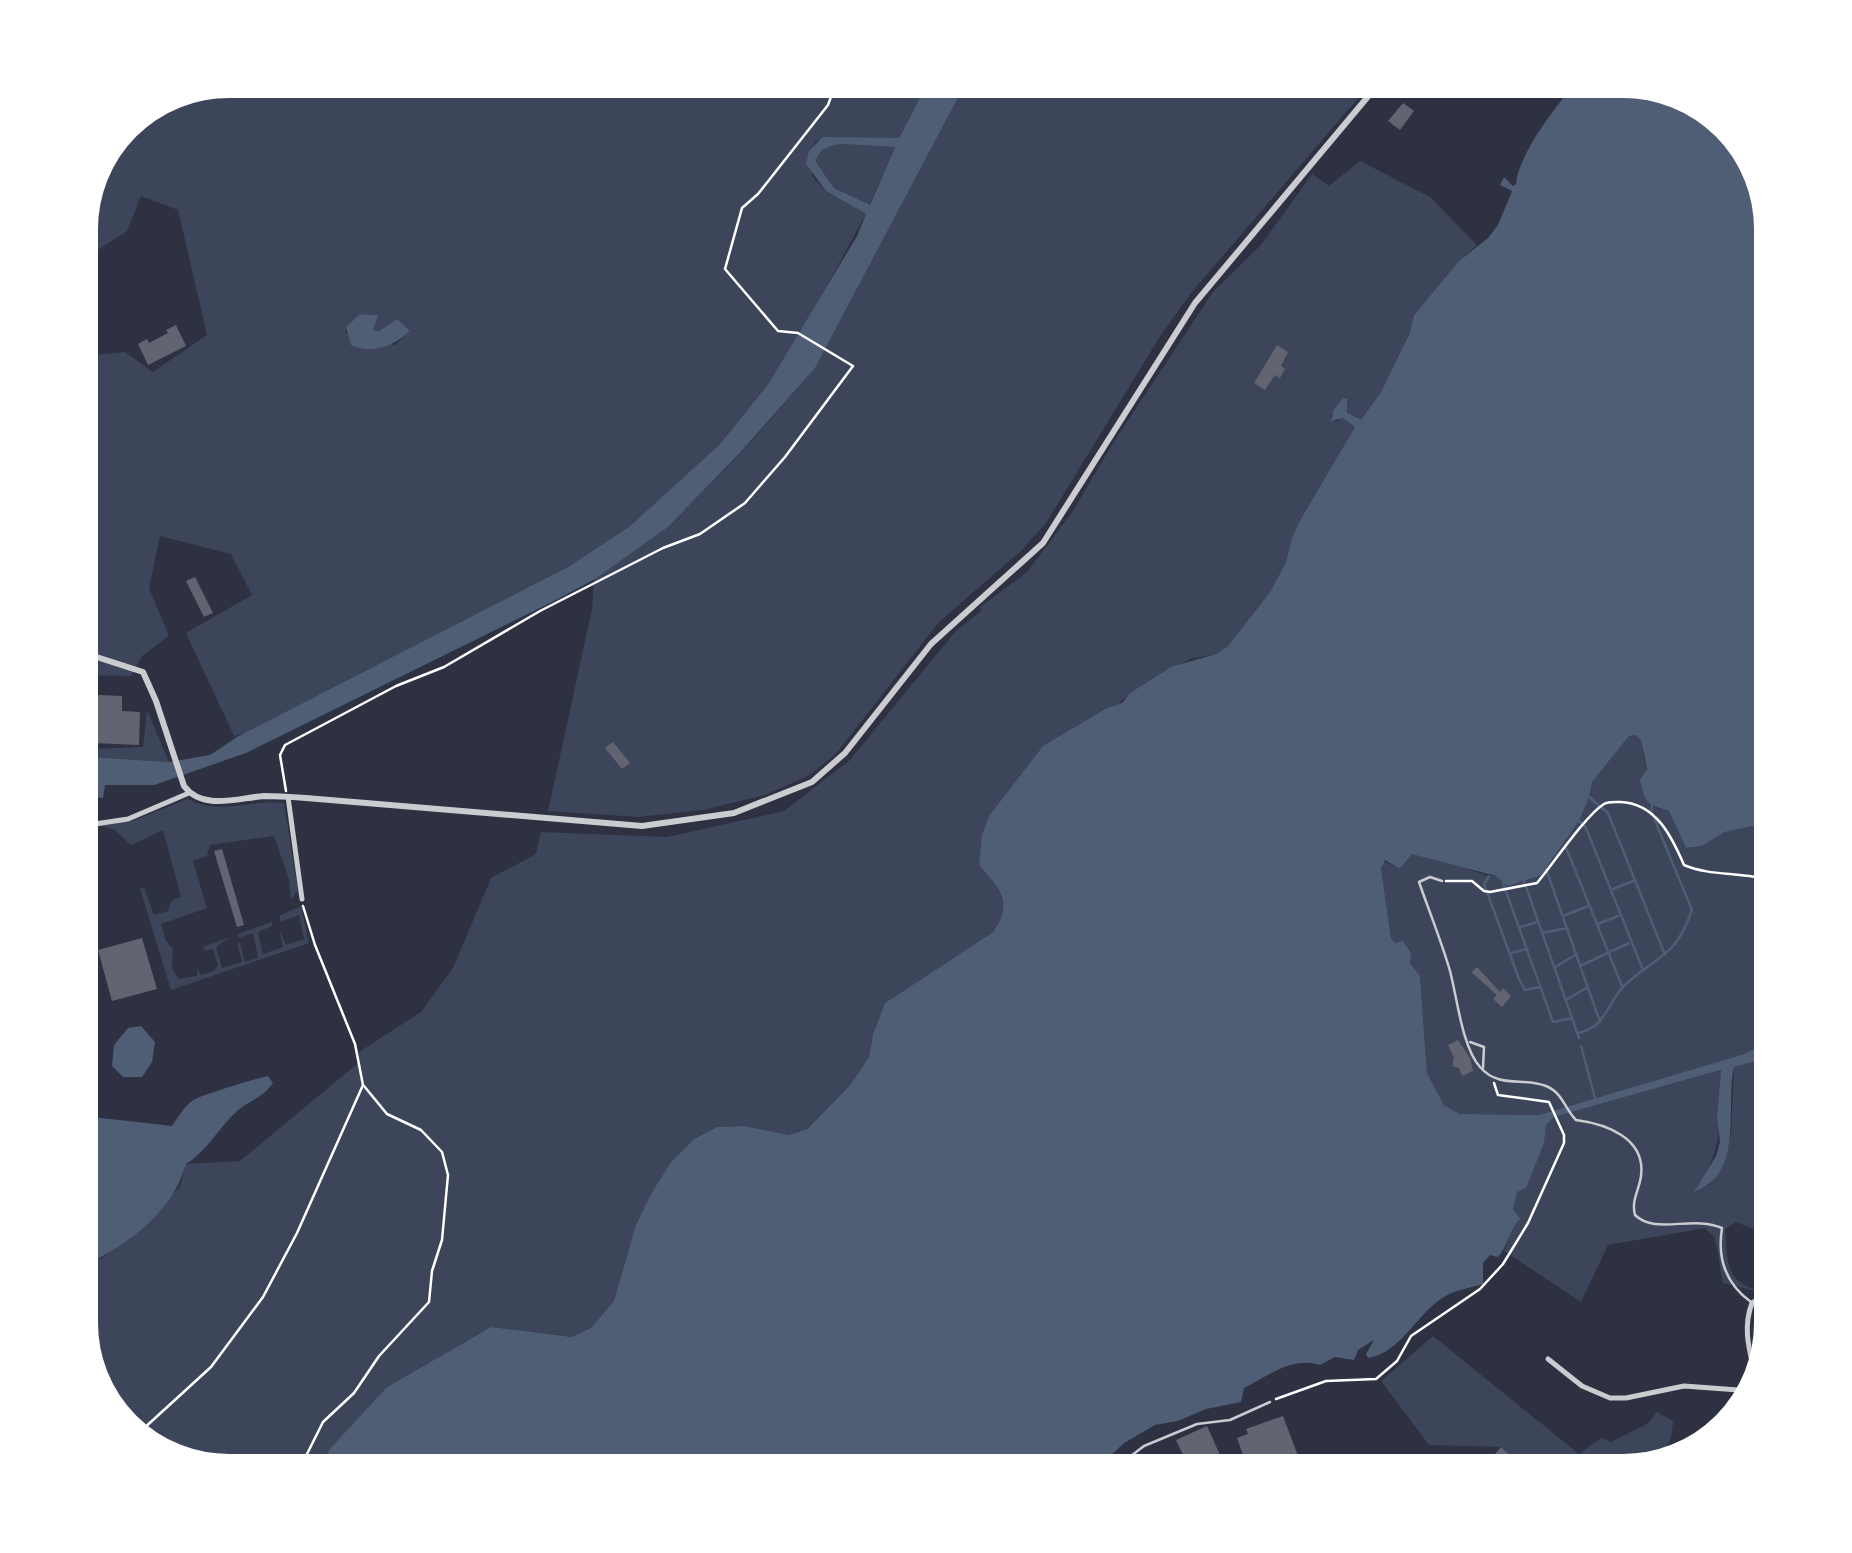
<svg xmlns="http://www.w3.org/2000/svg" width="1852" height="1553" font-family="Cabin,sans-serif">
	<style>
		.green { fill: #3c4559; fill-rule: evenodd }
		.water { fill: #4f5d75; fill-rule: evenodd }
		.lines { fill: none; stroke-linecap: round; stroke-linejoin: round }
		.stream { stroke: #4f5d75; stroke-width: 2.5 }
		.building { fill: #626471 }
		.path { stroke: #fff; stroke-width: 2.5 }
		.service { stroke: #caccd0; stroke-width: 2.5 }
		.minor { stroke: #caccd0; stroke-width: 5 }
		.tertiary { stroke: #caccd0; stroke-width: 6 }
		.rim { fill: none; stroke: #fff; stroke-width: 12 }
	</style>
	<rect width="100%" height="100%" fill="#2d3142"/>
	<g class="green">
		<path d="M 229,75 L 932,75 L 899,138 L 815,142 L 812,176 L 826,191 L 866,214 L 805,326 L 769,383 L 720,444 L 630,526 L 568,567 L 252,732 L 234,736 L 186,633 L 252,595 L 231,554 L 160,536 L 149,588 L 169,636 L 142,656 L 131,676 L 75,675 L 75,388 L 94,377 L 83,356 L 75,358 L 75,338 L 83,356 L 125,352 L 153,372 L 207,335 L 178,210 L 141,196 L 127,231 L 84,259 C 57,225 110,148 127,114 ZM 360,314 L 373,314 L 376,319 L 372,329 L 379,331 L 397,319 L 410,331 L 395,345 L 346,333 L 346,327 Z"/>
		<polygon points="970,75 1378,75 1192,292 1159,338 1046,523 1021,551 938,623 836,754 808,776 765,795 703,810 638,817 548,811 592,609 594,579 668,527 741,453 815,368"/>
		<path d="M 841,144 L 895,147 L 869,206 L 834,188 L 816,162 C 818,149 829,146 841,144 Z"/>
		<path d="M 1360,161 L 1430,197 L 1477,245 L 1459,261 L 1414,315 L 1410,332 L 1381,392 L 1361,421 L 1347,411 L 1342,399 L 1330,417 L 1336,422 L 1343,417 L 1356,426 L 1299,522 L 1291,540 L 1286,562 L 1270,592 L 1228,646 L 1216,654 L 1190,659 L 1130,693 L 1114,708 L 1105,709 L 1043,747 L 979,865 C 1000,889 1014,903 993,932 L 885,1003 L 873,1034 L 869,1057 L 850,1085 L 806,1129 L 789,1135 L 744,1126 L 717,1127 L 694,1139 L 672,1162 L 614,1301 L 591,1328 L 573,1337 L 491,1327 L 387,1387 L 318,1478 L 229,1478 L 127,1439 L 75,1333 L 75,1270 L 104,1257 L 180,1187 L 186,1164 L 240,1161 L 357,1064 L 359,1052 L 421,1012 L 453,968 L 491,878 L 536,854 L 541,832 L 667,837 L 784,811 L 850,760 L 955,632 L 982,610 L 980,607 L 1027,572 L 1073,511 L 1113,443 L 1213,292 L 1260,246 L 1312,174 L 1329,186 Z"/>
		<polygon points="147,710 169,762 75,756 75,728 88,729 88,749 143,747"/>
		<polygon points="1637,734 1641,740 1652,806 1669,811 1686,848 1702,846 1725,832 1753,826 1757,831 1767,874 1777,880 1777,1037 1744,1054 1539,1115 1460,1114 1444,1105 1427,1073 1420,977 1410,962 1411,951 1403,941 1395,943 1391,938 1381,868 1383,861 1400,869 1412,854 1436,858 1488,876 1541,875 1579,821 1589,797 1591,782 1629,736"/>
		<path d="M 188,799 C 217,816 252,799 284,803 L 298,890 L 291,900 L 289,879 L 274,836 L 210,845 L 207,856 L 193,861 L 207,908 L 161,924 L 166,941 L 173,949 L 172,968 L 179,979 L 197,976 L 197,968 L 201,975 L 214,971 L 218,965 L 213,949 L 204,950 L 203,947 L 230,937 L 216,947 L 222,968 L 242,962 L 237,943 L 240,943 L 245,962 L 258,958 L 253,933 L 238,938 L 238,934 L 272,922 L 272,926 L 258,932 L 263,954 L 283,947 L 279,928 L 286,945 L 304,939 L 299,915 L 281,922 L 279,916 L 301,906 L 309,943 L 171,990 L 140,889 L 144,887 L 154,915 L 168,911 L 172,900 L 181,897 L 163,830 L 131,845 L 115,830 L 98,825 L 132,821 Z"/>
		<path d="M 1768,1055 L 1777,1055 L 1777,1248 L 1766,1294 L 1723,1283 L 1715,1238 L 1705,1228 L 1608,1245 L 1581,1302 L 1504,1251 C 1516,1227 1509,1211 1518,1190 C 1528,1167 1544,1151 1546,1125 L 1554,1117 L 1722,1070 C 1718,1116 1726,1149 1696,1188 L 1696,1192 L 1710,1184 L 1731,1134 L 1734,1067 ZM 1736,1222 L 1761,1232 L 1777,1245 L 1764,1292 C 1725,1283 1728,1265 1725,1229 Z"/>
		<path d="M 1433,1336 L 1579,1454 L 1601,1438 L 1611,1442 L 1647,1424 L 1657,1412 L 1673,1421 C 1672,1439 1670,1445 1656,1457 L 1657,1471 L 1623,1478 L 1529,1478 L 1501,1447 L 1429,1445 L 1381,1381 Z"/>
	</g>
	<g class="water">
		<path d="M 932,75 L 970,75 L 815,368 L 740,453 L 668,527 L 595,579 L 556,600 L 246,753 L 154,785 L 105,785 L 103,798 L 93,797 L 94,784 L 75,781 L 75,756 L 169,762 L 210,755 L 237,737 L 568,567 L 630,526 L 720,444 L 769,383 L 857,236 L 866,214 L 826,191 L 806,164 L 809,151 L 823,137 L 899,138 ZM 841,144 L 895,147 L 870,205 L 834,188 L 816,162 C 818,149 829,146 841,144 Z"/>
		<path d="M 1584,75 L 1623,75 L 1725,114 L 1765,170 L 1777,229 L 1777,822 L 1770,826 C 1768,837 1766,856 1771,866 C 1773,871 1776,875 1777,880 L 1767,874 L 1757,831 L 1753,826 L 1725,832 L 1702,846 L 1686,848 L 1669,811 C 1646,804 1645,803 1640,780 L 1647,769 L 1641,740 L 1636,735 L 1629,736 L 1592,782 L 1589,797 L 1579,821 L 1541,875 L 1508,886 L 1496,876 L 1412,854 L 1400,869 L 1385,860 L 1381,868 L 1391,938 L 1395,943 L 1403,941 L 1411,952 L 1410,963 L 1420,976 L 1427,1073 L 1444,1105 L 1460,1114 L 1539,1115 L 1744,1054 L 1777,1037 L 1777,1055 L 1734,1067 C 1725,1107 1745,1174 1694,1192 L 1716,1156 L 1720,1142 L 1717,1118 L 1721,1070 L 1554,1117 L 1546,1125 L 1544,1143 L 1526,1188 L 1517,1192 L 1513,1209 L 1520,1219 C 1510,1228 1508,1246 1498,1257 L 1490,1255 L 1483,1263 L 1483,1284 C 1470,1288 1455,1290 1444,1297 C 1417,1313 1401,1353 1368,1358 L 1366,1354 L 1374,1340 L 1358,1350 L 1354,1360 L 1335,1357 L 1320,1365 C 1292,1356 1268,1376 1244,1388 L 1241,1402 L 1206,1409 L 1178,1421 L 1155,1425 L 1124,1443 L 1087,1478 L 318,1478 L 329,1450 L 387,1387 L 491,1327 L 572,1337 L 591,1328 L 614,1301 L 636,1225 L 651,1194 L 671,1162 L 694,1139 L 717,1127 L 744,1126 L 789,1135 L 807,1129 L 850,1085 L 869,1057 L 873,1034 L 885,1003 L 993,932 C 1014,902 1000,889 979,865 L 982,835 L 989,816 L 1043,746 L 1105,709 L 1122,703 L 1130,693 L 1171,667 L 1216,654 L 1228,646 L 1270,592 L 1286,562 L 1291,540 L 1299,522 L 1355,427 L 1343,418 L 1331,421 L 1333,411 L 1342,399 L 1347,398 L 1347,412 L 1361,420 L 1381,392 L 1410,332 L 1414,315 L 1459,261 L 1488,238 L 1498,225 L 1512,191 L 1500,185 L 1504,177 L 1513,186 L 1516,184 C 1518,154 1562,96 1584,75 Z"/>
		<path d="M 360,314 L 378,315 L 373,330 L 379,331 L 397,319 L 410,331 C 394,346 372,355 351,345 L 346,327 Z"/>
		<polygon points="141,1026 155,1042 152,1062 142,1077 123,1077 112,1066 114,1045 128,1028"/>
		<path d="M 268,1076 L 273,1083 C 265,1095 254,1099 242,1107 C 221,1123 209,1150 186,1164 C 172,1215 122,1249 75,1270 L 75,1109 L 93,1117 L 172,1126 C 178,1117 184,1107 192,1101 C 198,1096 258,1078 268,1076 Z"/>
	</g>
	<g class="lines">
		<g class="stream">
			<polyline points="1589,797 1608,813 1665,955"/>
			<polyline points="1579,821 1586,828 1643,970"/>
			<polyline points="1565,845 1622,986"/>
			<polyline points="1546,869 1600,1022"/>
			<polyline points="1489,876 1484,884 1519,979 1525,990 1540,987"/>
			<polyline points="1524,881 1579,1038"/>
			<polyline points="1503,883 1553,1022 1572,1018"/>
			<polyline points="1613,889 1633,881"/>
			<polyline points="1565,915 1589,906"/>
			<polyline points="1598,924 1618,916"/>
			<polyline points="1521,927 1537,922"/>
			<polyline points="1542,933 1568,928"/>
			<polyline points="1511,953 1527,949"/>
			<polyline points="1582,965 1629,943"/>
			<polyline points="1555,967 1577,954"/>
			<polyline points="1566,1000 1588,987"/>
			<path d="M 1578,1033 C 1607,1027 1607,1002 1625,985 C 1658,954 1675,959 1692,910 L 1651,811 L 1652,806"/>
			<polyline points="1581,1046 1595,1098"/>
		</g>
	</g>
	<g class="building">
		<polygon points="1403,103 1414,111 1400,130 1388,121"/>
		<polygon points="176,325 186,346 148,365 138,344 147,339 149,343 168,333 166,330"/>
		<polygon points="1277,345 1288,352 1281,366 1285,369 1280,378 1275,375 1265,390 1254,383"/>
		<polygon points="195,577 213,613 204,617 186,581"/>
		<polygon points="75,694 122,696 122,711 140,712 139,745 92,743 92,724 76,724"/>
		<polygon points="613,742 630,763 622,769 605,748"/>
		<polygon points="222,849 244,925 237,927 214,851"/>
		<polygon points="142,938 157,989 112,1001 98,950"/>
		<polygon points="1477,967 1500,992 1503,988 1511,996 1502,1007 1493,999 1497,995 1471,972"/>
		<polygon points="1458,1040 1470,1058 1473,1071 1462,1076 1459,1068 1452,1066 1454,1058 1448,1045"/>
		<polygon points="1761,1170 1777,1174 1777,1190 1757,1185"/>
		<polygon points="1283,1416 1298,1456 1250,1474 1237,1438 1248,1434 1246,1429"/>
		<polygon points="1207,1426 1225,1466 1194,1478 1176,1440"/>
		<polygon points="1501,1447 1531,1475 1528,1478 1508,1478 1489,1461"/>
	</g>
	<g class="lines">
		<g class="path">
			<polyline points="286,791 280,755 285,745 396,686 444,667 540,611 663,548 700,534 745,503 785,457 853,366 798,333 778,331 725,269 742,208 758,194 828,105 839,75"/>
			<path d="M 1446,881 L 1472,881 L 1484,891 L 1490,892 L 1537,883 C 1553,864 1585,816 1604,804 C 1609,801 1615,802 1620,802 C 1656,803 1672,837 1684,865 C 1714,878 1748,870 1777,884"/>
			<polyline points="1276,1399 1326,1381 1376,1379 1397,1361 1411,1336 1480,1289 1503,1264 1528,1223 1564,1143 1564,1135 1549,1102 1498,1095 1494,1083"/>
			<polyline points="130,1441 211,1367 263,1297 297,1233 363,1085 355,1044 315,945 303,906"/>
			<polyline points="288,1478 306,1456 323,1422 354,1393 379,1356 429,1302 432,1271 442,1240 448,1175 442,1152 421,1130 387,1114 364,1086"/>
		</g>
		<g class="service">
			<path d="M 1442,881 L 1430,877 L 1419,882 C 1429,911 1441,940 1450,971 C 1457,997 1462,1047 1480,1067 C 1499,1089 1523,1077 1546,1086 C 1562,1092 1565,1109 1576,1120 C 1606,1124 1646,1138 1641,1176 C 1639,1191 1631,1200 1635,1215 C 1655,1235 1693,1215 1722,1228 C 1717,1259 1726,1284 1751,1302"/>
			<polyline points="1470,1042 1484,1047 1483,1068"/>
			<polyline points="1102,1478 1144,1446 1197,1424 1230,1420 1270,1402"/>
		</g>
		<g class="minor">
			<polyline points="288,797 302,899"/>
			<polyline points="75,827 128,819 189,793"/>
			<polyline points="1548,1359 1582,1386 1610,1398 1626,1398 1684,1386 1752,1391"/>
			<path d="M 1756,1379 C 1750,1352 1742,1329 1752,1303 L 1759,1299 L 1777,1303"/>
		</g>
		<path class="tertiary" d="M 75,650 L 143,672 L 156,701 L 184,786 C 203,811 237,798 264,796 C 278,796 292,797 306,798 L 642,826 L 734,813 L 812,782 L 845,753 L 931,644 L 1043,543 L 1195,303 L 1386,75"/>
	</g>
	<path d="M0 0H1852V1553H0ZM229 92H1623A137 137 0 0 1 1760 229V1323A137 137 0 0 1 1623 1460H229A137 137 0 0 1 92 1323V229A137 137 0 0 1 229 92Z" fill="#fff" fill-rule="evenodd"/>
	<path class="rim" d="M229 92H1623A137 137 0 0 1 1760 229V1323A137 137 0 0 1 1623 1460H229A137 137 0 0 1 92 1323V229A137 137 0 0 1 229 92Z"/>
</svg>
